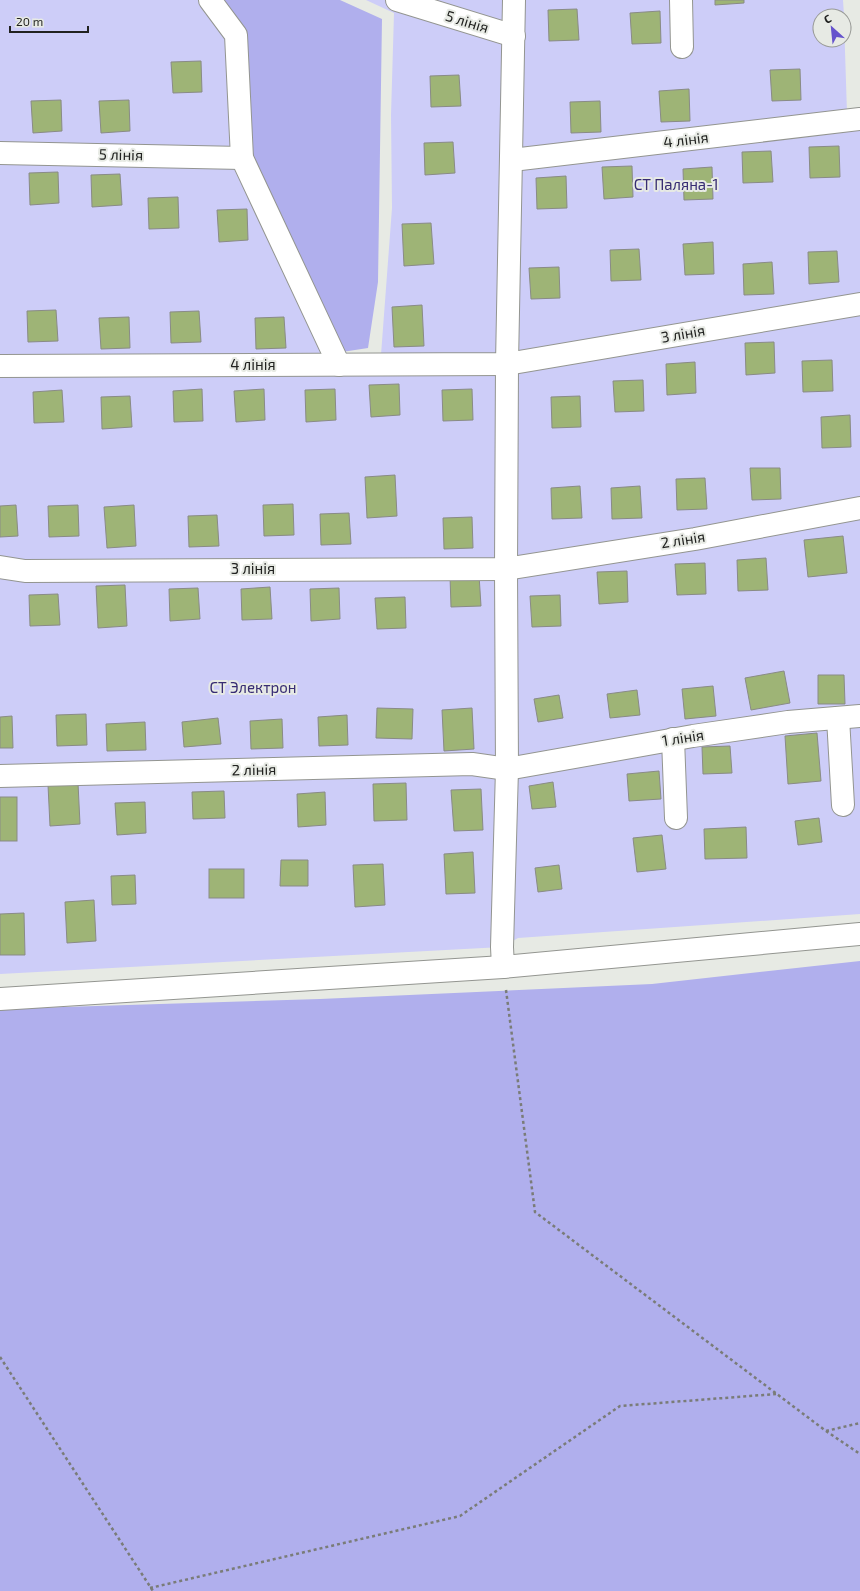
<svg xmlns="http://www.w3.org/2000/svg" width="860" height="1591" font-family="'Exo 2',sans-serif">
	<style>
		.green { fill: #cdcdf8 }
		.forest { fill: #b0afed }
		.building { fill: #9eb476; stroke: #898b86 }
		.lines { fill: none; stroke-linecap: round; stroke-linejoin: round }
		.minor-casing { stroke: #939590; stroke-width: 24 }
		.path { stroke: #7a7c78; stroke-width: 2.5; stroke-dasharray: 3 3; stroke-linecap: butt }
		.minor { stroke: #fff; stroke-width: 22 }
		.labels { text-anchor: middle; stroke-width: 4; stroke-linejoin: round; paint-order: stroke }
		.street-label { font-size: 15px; fill: #212220; stroke: #e7eae4 }
		.park-label { font-size: 15px; fill: #372c73; stroke: #e7eae4 }
	</style>
	<rect width="100%" height="100%" fill="#e7eae4"/>
	<polygon class="green" points="0,0 216,0 343,358 381,355 392,208 391,115 394,13 366,0 843,0 844,16 820,16 820,40 844,40 844,20 847,113 860,109 860,914 518,938 502,947 0,974"/>
	<g class="forest">
		<polygon points="216,0 340,0 382,19 378,282 368,348 342,352 250,150 240,32"/>
		<polygon points="860,961 860,1591 0,1591 0,1009 320,999 652,984"/>
	</g>
	<g class="building">
		<polygon points="715,0 744,0 744,3 715,5"/>
		<polygon points="577,9 579,40 549,41 548,10"/>
		<polygon points="660,11 661,43 632,44 630,13"/>
		<polygon points="201,61 202,92 173,93 171,62"/>
		<polygon points="800,69 801,100 772,101 770,70"/>
		<polygon points="459,75 461,106 431,107 430,76"/>
		<polygon points="689,89 690,121 661,122 659,91"/>
		<polygon points="61,100 62,131 33,133 31,101"/>
		<polygon points="129,100 130,131 101,133 99,101"/>
		<polygon points="600,101 601,132 571,133 570,102"/>
		<polygon points="453,142 455,173 425,175 424,143"/>
		<polygon points="839,146 840,177 810,178 809,147"/>
		<polygon points="771,151 773,182 743,183 742,152"/>
		<polygon points="632,166 633,197 604,199 602,167"/>
		<polygon points="712,167 713,199 684,200 683,169"/>
		<polygon points="58,172 59,203 30,205 29,173"/>
		<polygon points="120,174 122,205 92,207 91,175"/>
		<polygon points="566,176 567,208 537,209 536,178"/>
		<polygon points="178,197 179,228 149,229 148,198"/>
		<polygon points="247,209 248,240 219,242 217,210"/>
		<polygon points="431,223 434,264 404,266 402,224"/>
		<polygon points="713,242 714,274 685,275 683,244"/>
		<polygon points="639,249 641,280 611,281 610,250"/>
		<polygon points="837,251 839,282 809,284 808,252"/>
		<polygon points="772,262 774,294 744,295 743,264"/>
		<polygon points="559,267 560,298 531,299 529,268"/>
		<polygon points="422,305 424,346 394,347 392,307"/>
		<polygon points="56,310 58,341 28,342 27,311"/>
		<polygon points="199,311 201,342 171,343 170,312"/>
		<polygon points="129,317 130,348 101,349 99,318"/>
		<polygon points="284,317 286,348 256,349 255,318"/>
		<polygon points="774,342 775,373 746,375 745,343"/>
		<polygon points="832,360 833,391 803,392 802,361"/>
		<polygon points="695,362 696,393 667,395 666,364"/>
		<polygon points="643,380 644,411 615,412 613,381"/>
		<polygon points="399,384 400,415 371,417 369,385"/>
		<polygon points="202,389 203,421 174,422 173,391"/>
		<polygon points="264,389 265,420 236,422 234,391"/>
		<polygon points="335,389 336,420 306,422 305,390"/>
		<polygon points="472,389 473,420 443,421 442,390"/>
		<polygon points="62,390 64,422 34,423 33,392"/>
		<polygon points="130,396 132,427 102,429 101,397"/>
		<polygon points="580,396 581,427 552,428 551,397"/>
		<polygon points="850,415 851,447 822,448 821,417"/>
		<polygon points="750,468 780,468 781,499 752,500"/>
		<polygon points="395,475 397,516 367,518 365,477"/>
		<polygon points="705,478 707,509 677,510 676,479"/>
		<polygon points="580,486 582,518 552,519 551,488"/>
		<polygon points="640,486 642,518 612,519 611,488"/>
		<polygon points="293,504 294,535 264,536 263,505"/>
		<polygon points="16,505 18,536 0,537 0,506"/>
		<polygon points="78,505 79,536 49,537 48,506"/>
		<polygon points="134,505 136,546 107,548 104,507"/>
		<polygon points="349,513 351,544 321,545 320,514"/>
		<polygon points="217,515 219,546 189,547 188,516"/>
		<polygon points="472,517 473,548 444,549 443,518"/>
		<polygon points="843,536 847,573 808,577 804,540"/>
		<polygon points="766,558 768,590 738,591 737,560"/>
		<polygon points="705,563 706,594 677,595 675,564"/>
		<polygon points="627,571 628,602 599,604 597,572"/>
		<polygon points="479,575 481,606 451,607 450,576"/>
		<polygon points="125,585 127,626 98,628 96,586"/>
		<polygon points="270,587 272,619 242,620 241,589"/>
		<polygon points="198,588 200,619 170,621 169,589"/>
		<polygon points="339,588 340,619 311,621 310,589"/>
		<polygon points="58,594 60,625 30,626 29,595"/>
		<polygon points="560,595 561,626 532,627 530,596"/>
		<polygon points="405,597 406,628 377,629 375,598"/>
		<polygon points="784,671 790,703 751,710 745,678"/>
		<polygon points="818,675 844,675 845,704 818,704"/>
		<polygon points="713,686 716,716 685,719 682,689"/>
		<polygon points="637,690 640,715 610,718 607,694"/>
		<polygon points="559,695 563,718 538,722 534,699"/>
		<polygon points="377,708 413,709 412,739 376,738"/>
		<polygon points="472,708 474,749 444,751 442,710"/>
		<polygon points="86,714 87,745 57,746 56,715"/>
		<polygon points="347,715 348,745 319,746 318,717"/>
		<polygon points="12,716 13,748 0,748 0,717"/>
		<polygon points="218,718 221,744 184,747 182,722"/>
		<polygon points="282,719 283,748 251,749 250,721"/>
		<polygon points="145,722 146,750 107,751 106,724"/>
		<polygon points="817,733 821,781 788,784 785,736"/>
		<polygon points="730,746 732,773 703,774 702,747"/>
		<polygon points="659,771 661,799 629,801 627,774"/>
		<polygon points="553,782 556,807 532,809 529,786"/>
		<polygon points="78,783 80,824 50,826 48,785"/>
		<polygon points="406,783 407,820 374,821 373,784"/>
		<polygon points="481,789 483,830 454,831 451,790"/>
		<polygon points="224,791 225,818 193,819 192,792"/>
		<polygon points="325,792 326,825 298,827 297,794"/>
		<rect x="0" y="797" width="17" height="44"/>
		<polygon points="145,802 146,833 117,835 115,803"/>
		<polygon points="819,818 822,842 798,845 795,821"/>
		<polygon points="746,827 747,858 705,859 704,829"/>
		<polygon points="662,835 666,869 637,872 633,838"/>
		<polygon points="473,852 475,893 446,894 444,854"/>
		<polygon points="281,860 308,860 308,886 280,886"/>
		<polygon points="383,864 385,905 355,907 353,865"/>
		<polygon points="559,865 562,889 538,892 535,868"/>
		<rect x="209" y="869" width="35" height="29"/>
		<polygon points="135,875 136,904 112,905 111,876"/>
		<polygon points="94,900 96,941 67,943 65,902"/>
		<polygon points="24,913 25,955 0,955 0,914"/>
	</g>
	<g class="lines">
		<g class="minor-casing">
			<g id="minor">
				<polyline points="210,0 236,35 242,158 339,365"/>
				<polyline points="397,0 514,36"/>
				<polyline points="681,0 682,47"/>
				<polyline points="0,153 242,158"/>
				<polyline points="512,160 860,119"/>
				<polyline points="0,366 507,364 860,304"/>
				<polyline points="0,567 25,571 506,569 695,539 860,508"/>
				<polyline points="838,718 843,805"/>
				<polyline points="673,739 676,818"/>
				<polyline points="0,776 472,764 507,769 693,736 788,722 860,716"/>
				<polyline points="503,967 502,947 507,769 506,569 507,364 514,0"/>
				<polyline points="0,999 503,967 860,934"/>
			</g>
		</g>
		<g class="path">
			<polyline points="506,990 535,1212 826,1431 860,1454"/>
			<polyline points="0,1357 153,1591"/>
			<polyline points="826,1431 860,1423"/>
			<polyline points="150,1588 460,1516 620,1406 776,1394"/>
		</g>
		<use href="#minor" class="minor"/>
	</g>
	<g class="labels">
		<g class="street-label">
			<text transform="translate(467 22) rotate(17)" y="5">5 лінія</text>
			<text transform="translate(686 140) rotate(-7)" y="5">4 лінія</text>
			<text transform="translate(121 155) rotate(1)" y="5">5 лінія</text>
			<text transform="translate(683 334) rotate(-10)" y="5">3 лінія</text>
			<text x="253" y="370">4 лінія</text>
			<text transform="translate(683 540) rotate(-9)" y="5">2 лінія</text>
			<text x="253" y="574">3 лінія</text>
			<text transform="translate(683 738) rotate(-9)" y="5">1 лінія</text>
			<text transform="translate(254 770) rotate(-1)" y="5">2 лінія</text>
		</g>
		<g class="park-label">
			<text x="676" y="190">СТ Паляна-1</text>
			<text x="253" y="693">СТ Электрон</text>
		</g>
	</g>
	<g transform="translate(832 28) rotate(333)"><circle r="19" fill="#e7eae4" stroke="#989a96"/>
	<path d="M0-3L7 15L0 10L-7 15Z" fill="#6553cc"/>
	<text y="-6" font-size="11" font-weight="bold" text-anchor="middle" fill="#212220">С</text>
	</g>
	<path d="M10 26v6h78v-6" fill="none" stroke="#212220" stroke-width="2"/>
	<text x="16" y="26" font-size="12" fill="#212220" stroke="#e7eae4" stroke-width="3" paint-order="stroke">20 m</text>
</svg>
